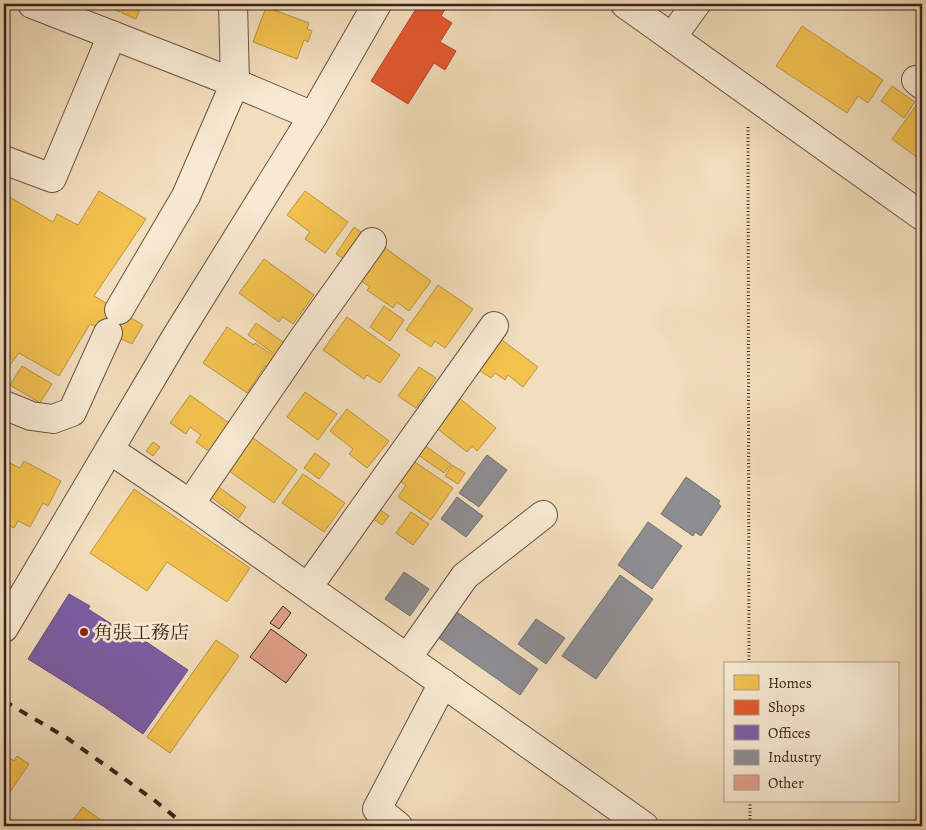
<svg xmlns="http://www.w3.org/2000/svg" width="926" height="830" font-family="Alegreya,'Noto Serif JP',serif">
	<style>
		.homes { fill: #f2c14e; stroke: #bb923e }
		.shops { fill: #e4572e; stroke: #b14728 }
		.offices { fill: #7b5ea7; stroke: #684c7d }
		.industry { fill: #8d8d92; stroke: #746d6e }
		.building { fill: #e1a08a; stroke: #3b231a }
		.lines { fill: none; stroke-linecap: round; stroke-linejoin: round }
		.minor-casing { stroke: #695242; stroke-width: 30 }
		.path { stroke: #3b231a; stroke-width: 3; stroke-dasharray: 1 2.5; stroke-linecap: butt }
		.minor { stroke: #f7e9d3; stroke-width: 28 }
		.rail { stroke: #3b231a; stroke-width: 4; stroke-dasharray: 9 9; stroke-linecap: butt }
		.poi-dot { fill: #8f2418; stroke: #f7e9d3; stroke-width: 2 }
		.labels { text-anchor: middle; stroke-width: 5; stroke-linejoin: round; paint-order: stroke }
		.poi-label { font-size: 19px; fill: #3b231a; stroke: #f7e9d3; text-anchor: start }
	</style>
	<rect width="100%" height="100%" fill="#f2ddbc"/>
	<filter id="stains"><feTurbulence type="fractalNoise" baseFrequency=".004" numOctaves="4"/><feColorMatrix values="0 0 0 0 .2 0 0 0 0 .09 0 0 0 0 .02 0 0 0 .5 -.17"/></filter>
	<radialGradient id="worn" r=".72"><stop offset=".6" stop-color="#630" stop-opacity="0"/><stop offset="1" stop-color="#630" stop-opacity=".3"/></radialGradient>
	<g class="homes">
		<polygon points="98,4 123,4 120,12"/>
		<polygon points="126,4 142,4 136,19 122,13"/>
		<polygon points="266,7 309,23 307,29 312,31 308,42 304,40 297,59 253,42"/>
		<polygon points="802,26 883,80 868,103 858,96 847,113 776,66"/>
		<polygon points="892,86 915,102 904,118 881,101"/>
		<polygon points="917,104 922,108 922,161 892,139"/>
		<polygon points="99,191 146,219 94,296 143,325 132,344 90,324 59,376 19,353 7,369 4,367 4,194 53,222 57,214 78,225"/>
		<polygon points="305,191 348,222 325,253 305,239 310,232 287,215"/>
		<polygon points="354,227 364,234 346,260 336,254"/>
		<polygon points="381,245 431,281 409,311 397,302 393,308 367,290 370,287 357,278"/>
		<polygon points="264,259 314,295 293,324 283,317 279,322 239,293"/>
		<polygon points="438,285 473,309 445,348 435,341 431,347 406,330"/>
		<polygon points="384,306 404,320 390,341 370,327"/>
		<polygon points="347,317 400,355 380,383 367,375 364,379 323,350"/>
		<polygon points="256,323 286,344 277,356 248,335"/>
		<polygon points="227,327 254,345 255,343 277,358 269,369 265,366 247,393 203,363"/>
		<polygon points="498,337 538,367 523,387 508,375 505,380 495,373 491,378 476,368"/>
		<polygon points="22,366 52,384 40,403 10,385"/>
		<polygon points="419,367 436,378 416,408 398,396"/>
		<polygon points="305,392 337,414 318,440 287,417"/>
		<polygon points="190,395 229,423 210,452 196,442 201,435 190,427 186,434 170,423"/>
		<polygon points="458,397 496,428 477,451 472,446 467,452 434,426"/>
		<polygon points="347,409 389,441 367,468 349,454 353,449 330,431"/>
		<polygon points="249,435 297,470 274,503 225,468"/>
		<polygon points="153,442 160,447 153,456 146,451"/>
		<polygon points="424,445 451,464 444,473 417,454"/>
		<polygon points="315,453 330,464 319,479 304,468"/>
		<polygon points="4,460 20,468 24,461 61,481 48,506 43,503 30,527 18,521 14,528 4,523"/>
		<polygon points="412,460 453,488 431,520 398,497 406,485 398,480"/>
		<polygon points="452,465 465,473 458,484 445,476"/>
		<polygon points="303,474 345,503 324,532 282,503"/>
		<polygon points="216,485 246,507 239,518 208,495"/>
		<polygon points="134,489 250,568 227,602 167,562 147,591 90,553"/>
		<polygon points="379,509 389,516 382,525 372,518"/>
		<polygon points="411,512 429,524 413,545 396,533"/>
		<polygon points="216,640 239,656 170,753 147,737"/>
		<polygon points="4,754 14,761 17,756 29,764 4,801"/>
		<polygon points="83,807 105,823 109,820 117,826 68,826"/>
	</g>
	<polygon class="shops" points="419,4 448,4 441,16 452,23 440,42 456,51 445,70 434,63 408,104 371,81"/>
	<polygon class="offices" points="69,594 90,606 88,609 143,644 145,641 188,670 143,734 103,706 28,659"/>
	<g class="industry">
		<polygon points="487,455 507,470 479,507 459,493"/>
		<polygon points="686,477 720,501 718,504 721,506 701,536 695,532 693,536 661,514"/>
		<polygon points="457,497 483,516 466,537 441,519"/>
		<polygon points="648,522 682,546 652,589 618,565"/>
		<polygon points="404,572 429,589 410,616 385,599"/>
		<polygon points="620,575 653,599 596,679 562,656"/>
		<polygon points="454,610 538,669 520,695 436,636"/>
		<polygon points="536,619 565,638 546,664 518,644"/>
	</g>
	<g class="building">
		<polygon points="283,606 291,613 279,629 270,623"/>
		<polygon points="271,629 307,655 286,683 250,657"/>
	</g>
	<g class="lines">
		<g class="minor-casing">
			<g id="minor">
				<polyline points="32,4 235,83 313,116"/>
				<polyline points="625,4 922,216"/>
				<polyline points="672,37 696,4"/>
				<polyline points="916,80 922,85"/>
				<polyline points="4,160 52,178 112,35"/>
				<polyline points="119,310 186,196 235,83 233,4"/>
				<polyline points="4,405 31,416 53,419 72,412 108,333"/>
				<polyline points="110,450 190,504 644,826"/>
				<polyline points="190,504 303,339 372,242"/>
				<polyline points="308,587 494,326"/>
				<polyline points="4,628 176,337 313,116 377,4"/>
				<polyline points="407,658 465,576 543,515"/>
				<polyline points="398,826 377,809 443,683"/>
			</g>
		</g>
		<g class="path">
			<polyline points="748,127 749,664"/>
			<polyline points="750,801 750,826"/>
		</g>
		<use href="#minor" class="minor"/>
		<polyline class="rail" points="4,701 67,738 154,800 186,826"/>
	</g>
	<circle class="poi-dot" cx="84" cy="632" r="5"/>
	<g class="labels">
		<g class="poi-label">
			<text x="94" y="639">角張工務店</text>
		</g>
	</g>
	<rect width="926" height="830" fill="none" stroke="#f2ddbc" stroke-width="20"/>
	<rect x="5" y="5" width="916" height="820" fill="none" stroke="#3b231a" stroke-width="2.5"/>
	<rect x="10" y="10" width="906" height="810" fill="none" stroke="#3b231a"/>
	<rect x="724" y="662" width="175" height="140" fill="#f7e9d3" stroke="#ac9a89"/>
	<rect x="734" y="675" width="25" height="15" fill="#f2c14e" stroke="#ac9a89"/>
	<text x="768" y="688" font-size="15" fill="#3b231a">Homes</text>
	<rect x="734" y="700" width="25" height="15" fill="#e4572e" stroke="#ac9a89"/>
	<text x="768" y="712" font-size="15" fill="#3b231a">Shops</text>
	<rect x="734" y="725" width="25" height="15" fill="#7b5ea7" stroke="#ac9a89"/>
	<text x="768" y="738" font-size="15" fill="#3b231a">Offices</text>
	<rect x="734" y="750" width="25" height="15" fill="#8d8d92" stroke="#ac9a89"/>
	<text x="768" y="762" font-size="15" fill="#3b231a">Industry</text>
	<rect x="734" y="775" width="25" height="15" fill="#e1a08a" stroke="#ac9a89"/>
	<text x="768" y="788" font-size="15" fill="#3b231a">Other</text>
	<rect width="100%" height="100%" filter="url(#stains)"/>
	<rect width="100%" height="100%" fill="url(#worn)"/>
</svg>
